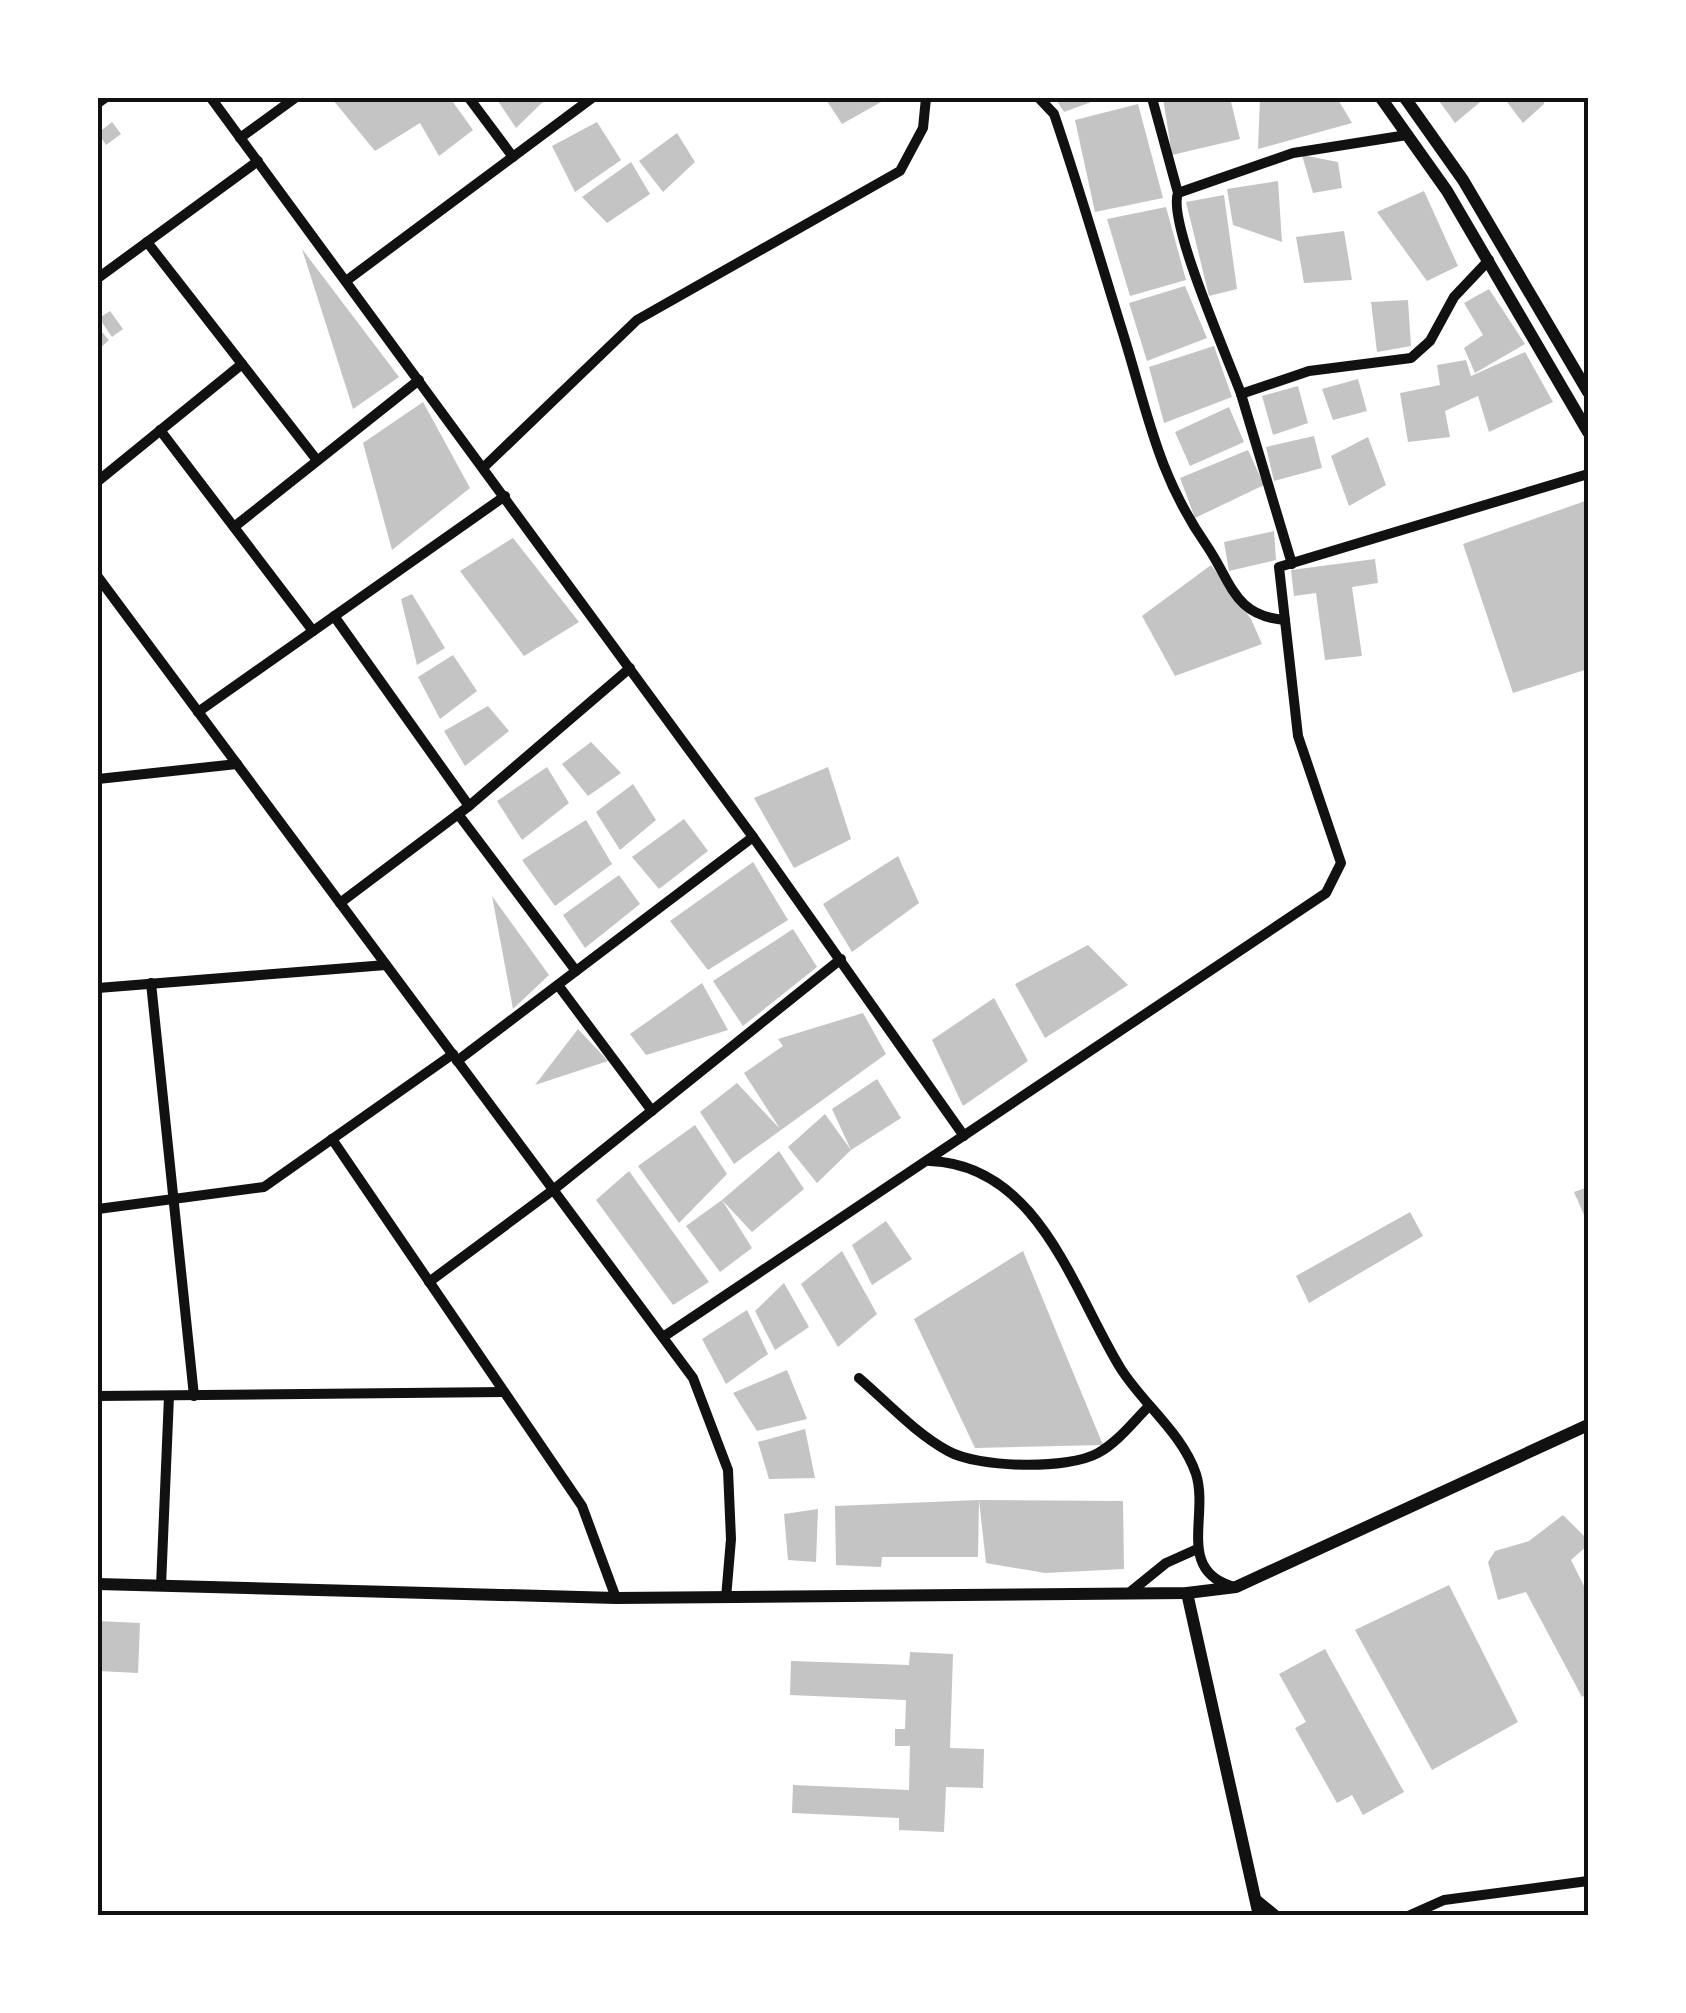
<svg xmlns="http://www.w3.org/2000/svg" width="1686" height="2013" font-family="'Sofia Sans Condensed',sans-serif">
	<style>
		.building { fill: #c4c4c4 }
		.lines { fill: none; stroke-linecap: round; stroke-linejoin: round }
		.minor { stroke: #111; stroke-width: 10 }
		.tertiary { stroke: #111; stroke-width: 12 }
		.neatline { fill: none; stroke: #111; stroke-width: 4 }
	</style>
	<rect width="100%" height="100%" fill="#fff"/>
	<g class="building">
		<polygon points="337,98 450,98 473,130 439,156 420,123 375,151 333,100"/>
		<polygon points="496,98 547,98 516,128"/>
		<polygon points="825,98 879,98 881,102 842,124"/>
		<polygon points="1055,98 1102,98 1064,112"/>
		<polygon points="1163,98 1230,98 1240,139 1172,155"/>
		<polygon points="1260,98 1337,98 1352,123 1258,149"/>
		<polygon points="1437,98 1485,98 1455,123"/>
		<polygon points="1504,98 1544,98 1544,104 1523,123"/>
		<polygon points="1138,104 1163,198 1095,212 1075,120"/>
		<polygon points="112,122 121,134 106,145 98,133"/>
		<polygon points="597,122 621,160 575,192 552,146"/>
		<polygon points="677,133 695,162 663,192 639,161"/>
		<polygon points="1302,155 1338,162 1342,188 1313,193"/>
		<polygon points="631,162 650,194 607,223 582,197"/>
		<polygon points="1278,181 1282,242 1233,225 1227,189"/>
		<polygon points="1424,191 1458,266 1427,281 1377,212"/>
		<polygon points="1224,195 1237,289 1209,296 1186,202"/>
		<polygon points="1166,207 1186,280 1130,296 1107,219"/>
		<polygon points="1344,231 1352,280 1304,283 1296,237"/>
		<polygon points="302,249 399,377 353,409"/>
		<polygon points="1185,286 1207,338 1147,361 1129,303"/>
		<polygon points="1489,289 1525,344 1475,373 1464,348 1483,335 1464,303"/>
		<polygon points="1408,300 1411,346 1377,352 1371,302"/>
		<polygon points="110,311 123,329 112,337 99,318"/>
		<polygon points="101,331 109,340 98,350 98,333"/>
		<polygon points="1214,346 1232,397 1164,423 1149,367"/>
		<polygon points="1525,352 1553,402 1489,432 1478,396 1445,411 1450,437 1408,442 1400,393 1440,385 1437,365 1466,360 1471,376"/>
		<polygon points="1358,379 1367,411 1333,420 1322,389"/>
		<polygon points="1298,386 1308,423 1273,435 1262,396"/>
		<polygon points="423,402 470,488 392,550 363,443"/>
		<polygon points="1229,407 1244,442 1190,466 1175,432"/>
		<polygon points="1314,436 1322,468 1274,481 1266,447"/>
		<polygon points="1368,437 1386,485 1349,506 1331,456"/>
		<polygon points="1248,450 1264,485 1195,518 1180,478"/>
		<polygon points="1588,500 1588,669 1513,693 1463,544"/>
		<polygon points="1274,531 1276,560 1229,571 1224,542"/>
		<polygon points="513,538 579,622 524,656 460,571"/>
		<polygon points="1375,559 1378,583 1352,587 1362,656 1325,660 1316,593 1294,596 1291,570"/>
		<polygon points="1211,565 1251,619 1262,644 1175,676 1142,616"/>
		<polygon points="412,594 445,648 417,665 401,599"/>
		<polygon points="453,655 477,691 440,719 418,677"/>
		<polygon points="488,706 509,731 465,766 444,731"/>
		<polygon points="591,742 621,773 588,796 562,764"/>
		<polygon points="547,767 569,803 522,840 497,801"/>
		<polygon points="828,767 851,839 794,868 754,798"/>
		<polygon points="633,784 656,820 620,850 596,812"/>
		<polygon points="684,819 708,851 659,889 632,857"/>
		<polygon points="586,820 612,864 555,906 522,860"/>
		<polygon points="898,856 919,903 852,952 823,904"/>
		<polygon points="753,862 788,920 708,970 670,921"/>
		<polygon points="619,875 640,904 585,948 563,915"/>
		<polygon points="492,896 549,975 513,1009"/>
		<polygon points="793,929 817,967 743,1026 713,981"/>
		<polygon points="1088,945 1128,985 1045,1038 1015,984"/>
		<polygon points="702,983 728,1030 646,1055 630,1034"/>
		<polygon points="994,998 1028,1061 963,1106 932,1040"/>
		<polygon points="863,1013 886,1054 734,1164 700,1112 737,1083 780,1129 744,1073 783,1046 778,1039"/>
		<polygon points="578,1029 608,1061 535,1085"/>
		<polygon points="877,1079 901,1118 851,1150 817,1183 788,1147 825,1114 851,1150 832,1109"/>
		<polygon points="695,1125 727,1174 679,1223 638,1166"/>
		<polygon points="779,1151 804,1189 752,1232 722,1200"/>
		<polygon points="629,1171 709,1282 673,1305 596,1200"/>
		<polygon points="1588,1187 1588,1224 1574,1192"/>
		<polygon points="722,1200 752,1248 720,1272 686,1226"/>
		<polygon points="1410,1212 1423,1236 1309,1303 1296,1276"/>
		<polygon points="886,1221 912,1259 872,1285 852,1245"/>
		<polygon points="842,1251 877,1314 838,1347 801,1284"/>
		<polygon points="1023,1251 1103,1445 975,1448 914,1319"/>
		<polygon points="784,1283 809,1327 775,1350 755,1311"/>
		<polygon points="747,1310 768,1354 726,1384 702,1339"/>
		<polygon points="787,1370 807,1419 757,1431 733,1393"/>
		<polygon points="805,1429 815,1478 769,1479 758,1442"/>
		<polygon points="979,1500 978,1557 882,1557 881,1567 836,1565 835,1506 979,1500 1123,1501 1124,1569 1045,1573 986,1563"/>
		<polygon points="818,1509 816,1562 788,1560 784,1514"/>
		<polygon points="1563,1515 1588,1540 1588,1545 1571,1560 1588,1594 1588,1693 1582,1697 1526,1592 1498,1600 1488,1562 1495,1551 1529,1541"/>
		<polygon points="1449,1585 1518,1722 1432,1770 1355,1630"/>
		<polygon points="98,1621 140,1623 138,1673 98,1671"/>
		<polygon points="1325,1649 1404,1792 1363,1815 1352,1795 1337,1803 1295,1728 1306,1722 1279,1674"/>
		<polygon points="910,1652 953,1654 950,1748 984,1749 983,1788 946,1787 944,1832 899,1830 899,1818 792,1813 793,1785 909,1790 910,1746 895,1746 895,1729 905,1729 906,1700 790,1695 791,1661 909,1665"/>
	</g>
	<g class="lines">
		<g class="minor">
			<polyline points="211,98 753,837 964,1136"/>
			<polyline points="469,98 513,157"/>
			<path d="M 1039,98 L 1054,114 C 1078,184 1099,256 1121,327 C 1147,409 1156,473 1207,546 C 1232,583 1234,616 1285,620"/>
			<polyline points="1152,98 1178,193"/>
			<polyline points="98,103 105,98"/>
			<polyline points="240,138 295,98"/>
			<polyline points="147,242 316,459"/>
			<polyline points="98,278 258,161"/>
			<polyline points="346,281 592,98"/>
			<path d="M 1241,394 C 1228,358 1167,221 1178,193 L 1293,153 L 1407,135"/>
			<polyline points="160,430 313,631"/>
			<polyline points="484,467 637,320 900,171 923,128 926,98"/>
			<polyline points="98,481 242,364"/>
			<polyline points="234,527 419,380"/>
			<polyline points="1292,564 1241,394 1309,371 1411,358 1430,341 1454,297 1489,260"/>
			<polyline points="98,577 693,1378 728,1470 731,1539 726,1598"/>
			<polyline points="334,616 469,806"/>
			<polyline points="198,712 505,496"/>
			<polyline points="98,779 237,764"/>
			<polyline points="458,814 576,971"/>
			<polyline points="340,903 469,806 630,668"/>
			<polyline points="151,983 194,1396"/>
			<polyline points="558,985 652,1111"/>
			<polyline points="98,988 386,965"/>
			<polyline points="457,1061 753,837"/>
			<polyline points="332,1139 582,1506 616,1598"/>
			<path d="M 930,1161 C 1039,1165 1073,1291 1121,1369 C 1144,1405 1182,1433 1196,1474 C 1209,1515 1177,1569 1231,1586"/>
			<polyline points="98,1209 264,1187 453,1054"/>
			<polyline points="429,1282 553,1190 841,959"/>
			<polyline points="663,1337 1326,893 1341,863 1298,736 1279,567 1588,474"/>
			<path d="M 859,1378 C 887,1402 915,1433 948,1451 C 978,1468 1068,1470 1098,1453 C 1118,1442 1133,1422 1149,1406"/>
			<polyline points="98,1396 504,1392"/>
			<polyline points="161,1586 169,1396"/>
			<polyline points="1129,1593 1166,1563 1195,1550"/>
			<polyline points="1255,1898 1277,1916"/>
			<polyline points="1408,1916 1444,1900 1588,1881"/>
		</g>
		<g class="tertiary">
			<polyline points="1381,98 1447,191 1588,432"/>
			<polyline points="1405,98 1463,180 1588,392"/>
			<polyline points="98,1584 616,1598 1187,1593 1236,1587 1588,1425"/>
			<polyline points="1187,1593 1259,1916"/>
		</g>
	</g>
	<rect width="1686" height="2013" fill="none" stroke="#ffffff" stroke-width="200"/>
	<rect x="100" y="100" width="1486" height="1813" class="neatline"/>
</svg>
